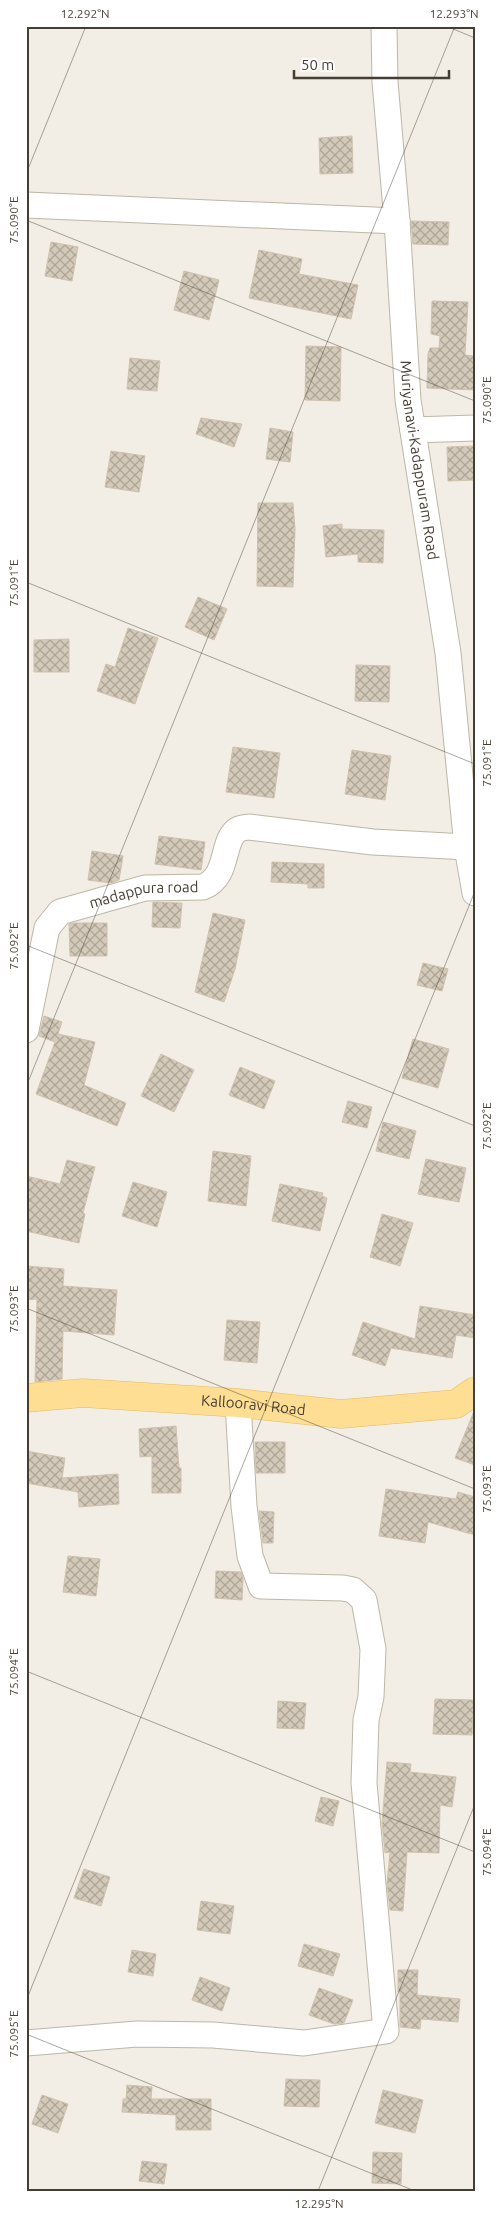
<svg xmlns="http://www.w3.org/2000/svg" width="501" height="2217" font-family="Ubuntu,sans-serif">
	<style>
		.building { fill: url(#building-cross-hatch); stroke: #cfc1ad }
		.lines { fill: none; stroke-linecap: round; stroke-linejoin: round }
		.minor-casing { stroke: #beb6a7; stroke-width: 27 }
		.major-casing { stroke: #e4bb62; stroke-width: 29 }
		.minor { stroke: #fff; stroke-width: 25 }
		.major { stroke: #fede92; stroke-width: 28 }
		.ticks { fill: none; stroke: #453e34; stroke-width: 1; stroke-opacity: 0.45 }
		.labels { text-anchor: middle; stroke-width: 4; stroke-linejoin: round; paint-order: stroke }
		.street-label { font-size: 15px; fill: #453e34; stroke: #fff }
		.neatline { fill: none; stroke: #453e34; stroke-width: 2 }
		.ticks-label { font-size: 12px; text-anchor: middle; fill: #453e34 }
	</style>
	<defs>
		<pattern id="building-cross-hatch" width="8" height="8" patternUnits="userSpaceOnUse" patternTransform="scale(1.25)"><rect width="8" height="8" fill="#d4caba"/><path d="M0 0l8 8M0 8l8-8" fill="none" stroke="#aea598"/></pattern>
	</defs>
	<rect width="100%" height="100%" fill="#f2eee5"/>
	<g class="building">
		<polygon points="352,136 353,173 320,174 319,138"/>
		<polygon points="411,221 449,222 448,245 413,244"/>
		<polygon points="51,242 78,247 72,281 45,276"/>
		<polygon points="259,250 302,259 299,274 358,285 351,319 249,298"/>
		<polygon points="184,271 219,280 209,320 174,310"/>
		<polygon points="432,301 468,302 465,355 475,356 475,390 427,388 428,354 430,348 439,348 440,336 431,334"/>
		<polygon points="306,346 341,347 340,401 305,400"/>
		<polygon points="130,358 160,361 157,391 127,389"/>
		<polygon points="201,418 242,424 234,447 196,434"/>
		<polygon points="270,428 293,432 290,462 266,459"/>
		<polygon points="475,446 475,480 448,481 447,447"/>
		<polygon points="111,451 145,456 139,492 105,487"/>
		<polygon points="258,503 293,503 295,529 293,587 257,586"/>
		<polygon points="342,524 342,529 384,530 383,563 358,562 358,554 326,557 323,526"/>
		<polygon points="198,597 227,609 214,640 185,627"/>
		<polygon points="128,628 158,638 135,704 97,691 106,664 115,667"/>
		<polygon points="69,639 69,672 34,672 34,640"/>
		<polygon points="356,665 390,666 389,702 355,701"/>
		<polygon points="233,747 280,753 274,798 226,792"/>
		<polygon points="352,750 391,756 385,800 345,794"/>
		<polygon points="159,836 205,842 201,870 155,864"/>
		<polygon points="92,851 123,856 119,880 111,883 88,880"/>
		<polygon points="272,862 324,864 324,888 308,888 308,884 271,882"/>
		<polygon points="153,902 182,903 180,928 152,927"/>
		<polygon points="213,913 245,920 235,969 224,1002 195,992"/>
		<polygon points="75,923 107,923 107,956 70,956 69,924"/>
		<polygon points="423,963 448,969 442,991 417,985"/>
		<polygon points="44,1016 62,1022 58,1034 95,1042 84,1085 126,1103 117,1126 36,1094 55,1042 39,1036"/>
		<polygon points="413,1039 449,1049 438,1088 402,1078"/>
		<polygon points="161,1054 194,1070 174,1112 141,1096"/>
		<polygon points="240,1067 275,1081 264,1109 229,1095"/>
		<polygon points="348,1101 372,1107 367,1128 342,1122"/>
		<polygon points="383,1122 416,1131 409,1159 376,1151"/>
		<polygon points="213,1151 251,1156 246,1206 208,1201"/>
		<polygon points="426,1159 466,1168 459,1202 418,1194"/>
		<polygon points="67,1160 95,1167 83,1213 85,1214 79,1243 26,1231 26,1176 60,1184"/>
		<polygon points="133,1182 167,1192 157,1227 122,1216"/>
		<polygon points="280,1184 323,1193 322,1196 327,1198 320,1231 272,1221"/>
		<polygon points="382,1214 413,1223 400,1266 370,1257"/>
		<polygon points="26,1266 64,1269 63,1286 117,1290 114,1335 63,1331 62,1379 35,1382 37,1299 26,1300"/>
		<polygon points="420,1306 475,1315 475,1338 456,1335 452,1358 391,1348 385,1366 352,1355 363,1322 415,1339"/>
		<polygon points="227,1320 260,1322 257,1363 224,1360"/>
		<polygon points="474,1411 475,1411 475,1465 455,1458"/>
		<polygon points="176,1426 179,1468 181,1468 181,1493 152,1493 152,1456 140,1457 139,1429"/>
		<polygon points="255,1442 285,1442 285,1473 256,1473"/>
		<polygon points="26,1451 65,1458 62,1478 118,1474 119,1504 79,1507 78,1492 26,1483"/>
		<polygon points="386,1489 456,1499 458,1492 475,1497 475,1535 428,1522 425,1543 379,1536"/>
		<polygon points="259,1511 274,1512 273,1543 263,1543"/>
		<polygon points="68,1556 100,1559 96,1596 63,1592"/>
		<polygon points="216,1571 241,1572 243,1578 242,1600 215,1598"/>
		<polygon points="435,1699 474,1700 472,1735 433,1734"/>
		<polygon points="278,1701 306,1703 304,1729 277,1728"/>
		<polygon points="387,1762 411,1764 410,1772 456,1777 452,1807 440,1805 439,1853 407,1852 403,1911 390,1910 387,1883 390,1852 385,1853 382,1823"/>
		<polygon points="321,1797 339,1801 333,1826 315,1821"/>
		<polygon points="84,1869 110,1877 101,1906 74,1898"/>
		<polygon points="201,1901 234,1906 230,1934 197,1930"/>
		<polygon points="304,1944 340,1954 333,1976 298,1966"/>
		<polygon points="132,1950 156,1954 153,1976 128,1972"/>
		<polygon points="398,1970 418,1970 417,1995 460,1999 458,2022 421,2019 420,2029 400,2027 400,1992 398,1992"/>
		<polygon points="200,1977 230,1988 222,2011 192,2000"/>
		<polygon points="319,1988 353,2000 344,2023 334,2024 309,2015"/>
		<polygon points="286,2079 320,2080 319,2107 284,2106"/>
		<polygon points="127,2085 152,2087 151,2099 211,2099 211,2130 176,2130 176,2115 122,2112 123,2099 126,2099"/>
		<polygon points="383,2090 423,2100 415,2133 375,2123"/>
		<polygon points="42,2095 68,2104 58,2133 32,2124"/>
		<polygon points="373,2152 402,2153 401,2184 372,2183"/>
		<polygon points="142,2161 167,2164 164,2184 139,2181"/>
	</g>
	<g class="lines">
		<g class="minor-casing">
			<g id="minor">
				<path id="s1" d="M 384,26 L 385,82 L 397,221 L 408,400 L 448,653 L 467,847 L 475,893"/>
				<polyline points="26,205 397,221"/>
				<polyline points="413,430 475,428"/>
				<path id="s2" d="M 26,1030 L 47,928 L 60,912 L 145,888 L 203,887 C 228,877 222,846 234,833 C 237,828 243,828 249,827 L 373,842 L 467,847"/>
				<polyline points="26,2043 137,2034 213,2035 304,2043 386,2031 364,1783 366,1720 371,1697 373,1649 364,1600 353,1590 343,1588 261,1586 250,1556 244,1506 238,1403"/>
			</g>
		</g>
		<g class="major-casing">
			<g id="major">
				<path id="s3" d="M 26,1398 L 83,1393 L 238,1403 L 341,1414 L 456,1404 L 475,1391"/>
			</g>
		</g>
		<use href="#minor" class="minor"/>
		<use href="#major" class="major"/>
	</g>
	<path class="ticks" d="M 446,26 L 475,38M 26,174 L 86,26M 26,220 L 475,401M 26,582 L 475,764M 26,945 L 475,1126M 26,1087 L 455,26M 26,1308 L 475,1489M 26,1671 L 475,1852M 26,2001 L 475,891M 26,2034 L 415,2191M 318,2191 L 475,1804"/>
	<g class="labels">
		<g class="street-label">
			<text dy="5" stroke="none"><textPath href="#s1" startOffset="436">Muriyanavi-Kadappuram Road</textPath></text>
			<text dy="5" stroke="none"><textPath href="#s2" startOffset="211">madappura road</textPath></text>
			<text dy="5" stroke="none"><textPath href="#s3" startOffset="228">Kallooravi Road</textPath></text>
		</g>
	</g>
	<rect width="501" height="2217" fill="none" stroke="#ffffff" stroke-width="55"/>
	<path d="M294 70v8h155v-8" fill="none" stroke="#453e34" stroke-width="2.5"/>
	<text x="301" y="70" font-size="15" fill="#453e34" stroke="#ffffff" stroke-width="4" paint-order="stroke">50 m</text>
	<rect x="28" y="28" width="446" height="2162" class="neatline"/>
	<g class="ticks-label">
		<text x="85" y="18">12.292°N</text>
		<text x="454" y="18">12.293°N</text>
		<text transform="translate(14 220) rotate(-90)" y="4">75.090°E</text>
		<text transform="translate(487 400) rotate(-90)" y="4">75.090°E</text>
		<text transform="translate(14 583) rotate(-90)" y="4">75.091°E</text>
		<text transform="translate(487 763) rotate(-90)" y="4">75.091°E</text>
		<text transform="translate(14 946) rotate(-90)" y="4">75.092°E</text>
		<text transform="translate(487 1126) rotate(-90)" y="4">75.092°E</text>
		<text transform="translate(14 1309) rotate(-90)" y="4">75.093°E</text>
		<text transform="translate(487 1489) rotate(-90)" y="4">75.093°E</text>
		<text transform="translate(14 1672) rotate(-90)" y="4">75.094°E</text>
		<text transform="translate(487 1852) rotate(-90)" y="4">75.094°E</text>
		<text transform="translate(14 2034) rotate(-90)" y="4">75.095°E</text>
		<text x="319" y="2208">12.295°N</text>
	</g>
</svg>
